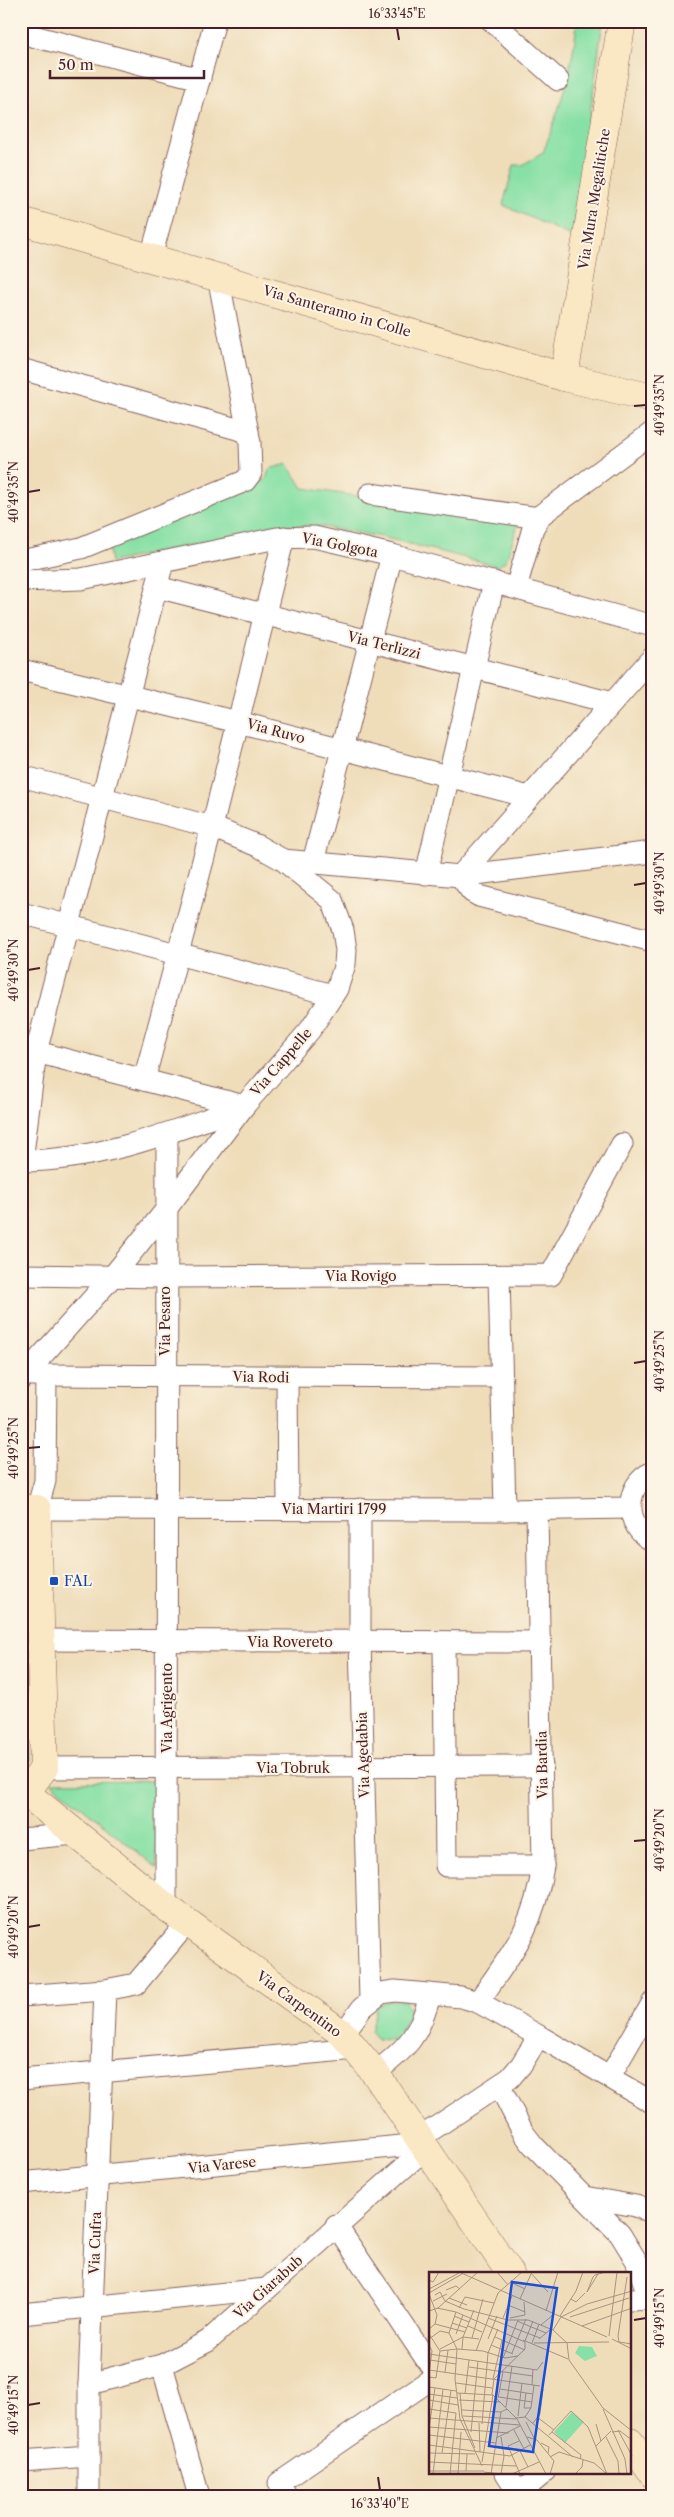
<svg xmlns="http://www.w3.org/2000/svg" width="674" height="2517" font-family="'Libre Caslon Text',serif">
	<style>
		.green { fill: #87e0a5; stroke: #688068 }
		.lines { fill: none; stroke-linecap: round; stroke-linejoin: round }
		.street-casing { stroke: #84625d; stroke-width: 23 }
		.secondary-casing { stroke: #84625d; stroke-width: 29 }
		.street { stroke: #fff; stroke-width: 21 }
		.secondary { stroke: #fae7c3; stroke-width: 28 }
		.ticks { fill: none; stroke: #4a1f2b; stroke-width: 2 }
		.transit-dot { fill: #1a4fb4; stroke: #fcf5e5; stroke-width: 2 }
		.labels { text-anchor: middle; stroke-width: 4; stroke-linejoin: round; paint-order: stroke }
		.street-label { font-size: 14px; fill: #4a1f2b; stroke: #fcf5e5 }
		.transit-label { font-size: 14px; fill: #164399; stroke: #fcf5e5; text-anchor: start }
		.inset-road { fill: none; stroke: #ad9181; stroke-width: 1 }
		.view { fill: #1d4ed8; fill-opacity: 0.15; stroke: #1d4ed8; stroke-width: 2.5 }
		.inset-edge { fill: none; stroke: #4a1f2b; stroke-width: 2.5 }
		.neatline { fill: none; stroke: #4a1f2b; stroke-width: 2 }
		.ticks-label { font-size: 12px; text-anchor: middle; fill: #4a1f2b }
	</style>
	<rect width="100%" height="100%" fill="#fcf5e5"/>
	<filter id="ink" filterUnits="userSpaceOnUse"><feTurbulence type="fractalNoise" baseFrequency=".02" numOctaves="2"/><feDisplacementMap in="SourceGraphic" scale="10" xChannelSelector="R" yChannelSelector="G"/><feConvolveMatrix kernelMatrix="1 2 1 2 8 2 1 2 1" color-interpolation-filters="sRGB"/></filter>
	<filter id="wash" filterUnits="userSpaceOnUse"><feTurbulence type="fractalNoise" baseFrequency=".0096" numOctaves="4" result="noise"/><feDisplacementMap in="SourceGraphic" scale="20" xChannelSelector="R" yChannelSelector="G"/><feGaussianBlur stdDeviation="1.12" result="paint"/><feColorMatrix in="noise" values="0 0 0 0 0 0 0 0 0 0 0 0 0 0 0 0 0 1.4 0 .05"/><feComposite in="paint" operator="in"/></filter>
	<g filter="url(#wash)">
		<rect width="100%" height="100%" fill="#efddba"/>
		<g class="green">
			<path d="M 577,21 L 603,21 L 573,237 L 503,205 L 514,165 L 522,165 L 543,153 C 559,110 573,68 577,21 Z"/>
			<polygon points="288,464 303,488 519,521 506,561 498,566 382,537 318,526 282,526 111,562 108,545 249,489 266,479 269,469"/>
			<polygon points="21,1523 24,1523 30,1762 21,1762"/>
			<polygon points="155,1781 157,1868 51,1782"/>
			<polygon points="390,2000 405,2001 410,2011 401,2031 392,2040 377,2039 370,2031 377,2006"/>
		</g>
	</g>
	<g filter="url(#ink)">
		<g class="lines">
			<g class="street-casing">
				<g id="street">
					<polyline points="492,21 558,80"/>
					<polyline points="21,33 200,79"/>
					<polyline points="151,257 215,21"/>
					<polyline points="21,369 248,432"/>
					<polyline points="370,494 539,518"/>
					<polyline points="21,561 81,548 245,481 251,473 250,443 218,276"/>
					<polyline points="21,581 81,579 277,538 314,537 392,555 653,626"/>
					<polyline points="157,587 612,703"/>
					<polyline points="516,588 533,528 541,515 653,432"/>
					<polyline points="21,670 238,722 529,797"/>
					<polyline points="21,776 212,827 258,846 283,860 332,900 343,930 346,950 345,964 337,989 310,1030 244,1106 161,1216 112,1277 21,1379"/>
					<polyline points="283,860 460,876 653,852"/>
					<polyline points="313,862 392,555"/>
					<polyline points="426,874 494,582"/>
					<polyline points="460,876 653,657"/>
					<polyline points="460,876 472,892 479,896 653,941"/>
					<polyline points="21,913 333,995"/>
					<polyline points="21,1048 244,1106"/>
					<polyline points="144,1080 212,827 284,537"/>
					<path d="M 21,1161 C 99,1161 172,1132 244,1106"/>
					<polyline points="22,1161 36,1052 163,562"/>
					<polyline points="21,1275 165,1277 551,1275 622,1144"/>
					<polyline points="499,1276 505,1510"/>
					<polyline points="31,1375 501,1377"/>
					<polyline points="46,1375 45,1481 37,1509 505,1510 630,1508"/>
					<polyline points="287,1377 288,1509"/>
					<path d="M 653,1472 C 623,1484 624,1528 653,1541"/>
					<polyline points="360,1509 360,1642 370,2000"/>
					<polyline points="39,1640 541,1642"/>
					<polyline points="444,1642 446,1866 543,1866"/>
					<polyline points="44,1768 542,1766"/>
					<polyline points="21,1839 75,1834"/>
					<polyline points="166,1907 167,1134"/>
					<polyline points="21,1996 105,1990 136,1984 187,1923"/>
					<path d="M 478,2002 C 512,1953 534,1928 543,1866 L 537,1510"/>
					<polyline points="343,2034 362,2008 381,1993 395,1991 461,1997 478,2002 539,2036 653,2103"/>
					<path d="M 375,2073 C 407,2048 420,2035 430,1995"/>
					<polyline points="610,2076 653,2002"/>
					<polyline points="21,2079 356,2049"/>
					<polyline points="500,2087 523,2132 533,2145 620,2234 636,2260 649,2297"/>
					<polyline points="418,2139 510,2078 521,2065 539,2036"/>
					<polyline points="21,2183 422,2144"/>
					<polyline points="584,2197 636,2206 653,2213"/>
					<polyline points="336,2225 430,2365"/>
					<polyline points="630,2299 653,2298"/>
					<polyline points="21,2314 266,2289"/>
					<polyline points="162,2365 199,2496"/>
					<polyline points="89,2384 162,2365 208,2341 425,2149"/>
					<polyline points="21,2461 89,2456"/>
					<polyline points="506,2473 519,2493"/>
					<polyline points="89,2496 89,2384 105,1990"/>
					<polyline points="286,2496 279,2483 430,2380"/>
					<polyline points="516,2496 544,2473"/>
				</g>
			</g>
			<g class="secondary-casing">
				<g id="secondary">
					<polyline points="21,221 564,377 653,398"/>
					<polyline points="564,377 622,21"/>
					<polyline points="21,1509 37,1509 44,1768 27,1791"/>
					<polyline points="21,1789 166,1907 343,2034 375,2073 510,2273"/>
					<polyline points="630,2442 653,2474"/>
				</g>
			</g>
			<use href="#street" class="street"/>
			<use href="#secondary" class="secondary"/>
		</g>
	</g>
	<path class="ticks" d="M 397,28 L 399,40M 634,406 L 646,405M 28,492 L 40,490M 634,885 L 646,883M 28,970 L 40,968M 634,1363 L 646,1361M 28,1448 L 40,1447M 634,1841 L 646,1840M 28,1927 L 40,1925M 634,2320 L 646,2318M 28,2405 L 40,2403M 378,2477 L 380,2490"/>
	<rect class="transit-dot" x="49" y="1576" width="10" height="10" rx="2.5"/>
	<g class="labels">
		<g class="street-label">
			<text transform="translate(594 199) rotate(-81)" y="5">Via Mura Megalitiche</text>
			<text transform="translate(337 311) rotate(16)" y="5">Via Santeramo in Colle</text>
			<text transform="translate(340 545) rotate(11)" y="5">Via Golgota</text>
			<text transform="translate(384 645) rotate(14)" y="5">Via Terlizzi</text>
			<text transform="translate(276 731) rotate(15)" y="5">Via Ruvo</text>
			<text transform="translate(281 1062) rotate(-49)" y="5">Via Cappelle</text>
			<text x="361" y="1281">Via Rovigo</text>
			<text transform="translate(165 1321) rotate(-90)" y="5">Via Pesaro</text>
			<text transform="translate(261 1377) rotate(1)" y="5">Via Rodi</text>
			<text x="334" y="1514">Via Martiri 1799</text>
			<text x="290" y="1647">Via Rovereto</text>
			<text transform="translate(167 1708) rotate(-90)" y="5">Via Agrigento</text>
			<text transform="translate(363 1755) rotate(-92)" y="5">Via Agedabia</text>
			<text transform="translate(542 1765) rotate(-91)" y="5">Via Bardia</text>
			<text x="293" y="1773">Via Tobruk</text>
			<text transform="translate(299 2004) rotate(36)" y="5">Via Carpentino</text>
			<text transform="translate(222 2165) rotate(-6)" y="5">Via Varese</text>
			<text transform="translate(95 2243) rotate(-88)" y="5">Via Cufra</text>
			<text transform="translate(268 2287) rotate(-42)" y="5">Via Giarabub</text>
		</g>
		<g class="transit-label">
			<text x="64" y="1586">FAL</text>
		</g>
	</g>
	<g transform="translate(429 2272)">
		<rect width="202" height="202" fill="#efddba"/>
		<path d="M 150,74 L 163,75 L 168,84 L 156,89 L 146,81 ZM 143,140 L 155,150 L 136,171 L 125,160 Z" fill="#87e0a5"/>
		<path class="inset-road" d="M 30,0 L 178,65M 68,0 L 79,13M 101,0 L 119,20M 169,2 L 158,20 L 164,5 L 166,3 L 173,1 L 176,0M 198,5 L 189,64 L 190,70 L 203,72M 0,8 L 4,10 L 10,0M 81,10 L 96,17M 0,17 L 30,1M 17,18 L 27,14 L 31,17M 0,21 L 33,2M 0,22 L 8,43 L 6,52 L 0,57M 6,23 L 11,20 L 16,29 L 35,37 L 79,48 L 99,48 L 124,58 L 138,71M 20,26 L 38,33M 91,27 L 102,2M 142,27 L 147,30 L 156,21M 4,29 L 18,22M 79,33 L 96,40M 8,36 L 27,40 L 96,70 L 96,77 L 65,107M 30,36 L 36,25 L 65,31M 0,39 L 9,36 L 49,0M 117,39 L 129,0M 27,40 L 20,61 L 28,77 L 26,107 L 31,147 L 53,194M 25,44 L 40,50M 131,44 L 147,19 L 154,0M 141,45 L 200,26M 59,46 L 111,66M 74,46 L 83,24M 81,46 L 96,43 L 95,30M 88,49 L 117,61M 23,51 L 38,56M 6,52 L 36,60M 112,53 L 125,42M 39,54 L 53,60M 153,54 L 203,36M 124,58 L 132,45 L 158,32 L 203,19M 0,62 L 11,79 L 7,106 L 0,105M 27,62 L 34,43M 180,64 L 188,0M 66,65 L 96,78M 43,66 L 54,27M 0,67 L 11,59 L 20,61M 59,67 L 68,44M 110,67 L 122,57M 183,67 L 203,77M 94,68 L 139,87M 96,69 L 104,49M 103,71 L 110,52M 105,71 L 180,70M 138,71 L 140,88 L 174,136 L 203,159M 0,73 L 3,79 L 0,101M 62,73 L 84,82M 11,77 L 34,65 L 50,67M 33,77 L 34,65 L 45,38M 11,79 L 28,77 L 54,79 L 76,86 L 89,84M 47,79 L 69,21 L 93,0M 83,81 L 97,47M 0,82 L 108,98 L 114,90M 74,86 L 89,48M 1,88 L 27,92M 40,95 L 104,104M 0,98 L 111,114M 16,100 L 19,78M 64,107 L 73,68M 65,107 L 63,122 L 88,147 L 117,202M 27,111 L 63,116M 103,113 L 104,97M 0,115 L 27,119M 71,117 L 104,122M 28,121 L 64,123 L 53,190M 31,121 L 33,144 L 46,176M 97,121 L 95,136 L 102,136M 0,122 L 28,126M 36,122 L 40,88M 70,125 L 103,130M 69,126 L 74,100M 0,128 L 29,133M 30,128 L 71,130M 77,135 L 83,94M 0,137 L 27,141M 174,137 L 196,187 L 198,202M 33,138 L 72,140 L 78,137M 34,144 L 87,147M 89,144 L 93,111M 96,145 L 102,136 L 105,113M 108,145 L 125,158M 0,146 L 91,153M 87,146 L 96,145 L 144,185M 97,150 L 105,166M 50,151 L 51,180M 104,151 L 111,142 L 114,117M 53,152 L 59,81 L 69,57M 167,152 L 172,169M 0,155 L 80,161M 0,156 L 6,116M 85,158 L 95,177M 189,158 L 203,184M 42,160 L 49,89M 123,160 L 152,183 L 151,187M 183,160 L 191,159 L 203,168M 0,163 L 67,171M 120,163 L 142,139 L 159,155 L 178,202M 98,165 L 108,168 L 125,189 L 121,202M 177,165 L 189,189 L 190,202M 67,166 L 91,154M 90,169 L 79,174 L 91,202M 112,171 L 120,175 L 119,181M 0,173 L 81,184 L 101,173M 167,174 L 182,159M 91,179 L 99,195M 0,181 L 46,182M 13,181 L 22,118M 121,185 L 130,180 L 165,191 L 178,202M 0,190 L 87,194M 0,199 L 55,199M 37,199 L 38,182M 55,200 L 72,202M 4,202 L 14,117M 21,202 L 27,141M 29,202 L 32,160M 62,202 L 72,140M 72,202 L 75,184 L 72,165M 83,202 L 110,190M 146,202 L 153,195 L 154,188"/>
		<path class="view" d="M 83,10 L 128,16 L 104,180 L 60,174 Z"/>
		<rect width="202" height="202" class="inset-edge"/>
	</g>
	<rect width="674" height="2517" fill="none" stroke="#fcf5e5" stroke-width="55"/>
	<path d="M50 70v8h154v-8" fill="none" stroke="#4a1f2b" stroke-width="2.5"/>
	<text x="58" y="70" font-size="15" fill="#4a1f2b" stroke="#fcf5e5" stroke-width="4" paint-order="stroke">50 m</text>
	<rect x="28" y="28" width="618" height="2462" class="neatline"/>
	<g class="ticks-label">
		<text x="397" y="18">16°33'45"E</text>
		<text transform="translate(660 405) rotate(-90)" y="4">40°49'35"N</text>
		<text transform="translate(14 492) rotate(-90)" y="4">40°49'35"N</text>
		<text transform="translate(660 883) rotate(-90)" y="4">40°49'30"N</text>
		<text transform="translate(14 970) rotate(-90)" y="4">40°49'30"N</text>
		<text transform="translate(660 1361) rotate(-90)" y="4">40°49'25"N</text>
		<text transform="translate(14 1448) rotate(-90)" y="4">40°49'25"N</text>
		<text transform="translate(660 1840) rotate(-90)" y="4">40°49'20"N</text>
		<text transform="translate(14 1927) rotate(-90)" y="4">40°49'20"N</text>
		<text transform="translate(660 2318) rotate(-90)" y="4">40°49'15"N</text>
		<text transform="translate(14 2405) rotate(-90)" y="4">40°49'15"N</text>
		<text x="380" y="2508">16°33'40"E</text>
	</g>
</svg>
